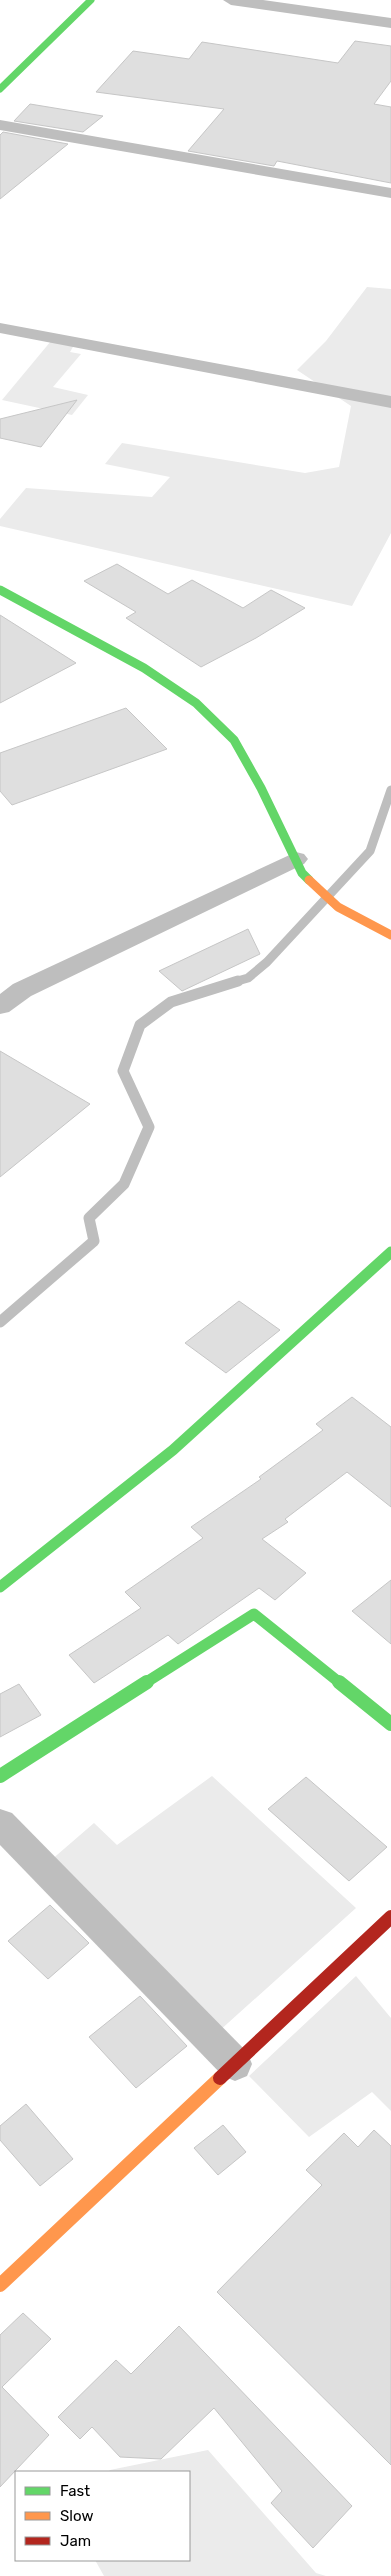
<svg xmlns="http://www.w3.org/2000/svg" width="391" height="2576" font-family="Rubik,sans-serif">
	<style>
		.green { fill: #ebebeb }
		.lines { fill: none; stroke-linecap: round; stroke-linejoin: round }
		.stream-far1 { stroke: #bebebe; stroke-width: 9 }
		.stream { stroke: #bebebe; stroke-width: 11 }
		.building { fill: #dfdfdf; stroke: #c6c6c6 }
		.street { fill: #bebebe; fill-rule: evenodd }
		.fast-far3 { stroke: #63d668; stroke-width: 7 }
		.fast-far2 { stroke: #63d668; stroke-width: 9 }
		.fast-far1 { stroke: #63d668; stroke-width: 11 }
		.fast { stroke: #63d668; stroke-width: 14 }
		.slow-far1 { stroke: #ff974d; stroke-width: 9 }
		.slow { stroke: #ff974d; stroke-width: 14 }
		.jam { stroke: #b3261e; stroke-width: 14 }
	</style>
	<rect width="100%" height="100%" fill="#fff"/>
	<g class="green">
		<polygon points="367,287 391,289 391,533 352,606 0,526 0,519 26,488 152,497 170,477 105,464 122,443 305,473 339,467 351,406 297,370 326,341"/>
		<polygon points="51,341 74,345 70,352 81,354 53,387 88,395 72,415 2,400"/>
		<polygon points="212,1776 356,1908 218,2032 50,1861 94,1823 117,1845"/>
		<polygon points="356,1976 391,2018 391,2111 372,2092 309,2137 249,2076"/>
		<polygon points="208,2450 316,2573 326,2576 104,2576 95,2560 189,2560 189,2472 108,2472 110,2470"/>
	</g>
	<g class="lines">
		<polyline class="stream-far1" points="234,982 248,978 267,962 370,851 391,790"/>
		<polyline class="stream" points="0,1322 94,1241 89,1218 124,1184 149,1127 123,1071 140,1025 171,1002 238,981"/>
	</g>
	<g class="building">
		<polygon points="355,41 391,46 391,81 374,104 391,107 391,183 277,161 274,166 188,151 224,109 96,92 133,51 189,59 202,42 338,63"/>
		<polygon points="30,104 103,116 83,132 14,121"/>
		<polygon points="3,132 68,144 0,199 0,135"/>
		<polygon points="77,400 41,447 0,438 0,419"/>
		<polygon points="117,564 168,594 192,580 243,608 271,590 305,608 256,638 201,667 126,618 136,612 84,581"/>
		<polygon points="0,615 76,663 0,703"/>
		<polygon points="126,708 167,749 12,805 0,791 0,753"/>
		<polygon points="248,929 260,954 182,991 159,971"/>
		<polygon points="0,1051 90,1104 0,1177"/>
		<polygon points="239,1301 280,1330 226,1373 185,1343"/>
		<polygon points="352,1397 391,1427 391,1507 347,1472 285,1519 288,1522 262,1539 306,1573 275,1600 259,1588 178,1644 168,1635 94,1683 69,1655 141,1608 125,1592 203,1538 191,1527 261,1479 259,1477 323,1430 316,1424"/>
		<polygon points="391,1580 391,1644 352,1611"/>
		<polygon points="19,1684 41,1715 0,1737 0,1694"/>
		<polygon points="306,1777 387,1847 349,1881 268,1809"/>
		<polygon points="50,1905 89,1943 48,1979 8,1941"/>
		<polygon points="140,1996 187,2046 136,2088 89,2037"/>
		<polygon points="26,2104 73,2159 40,2186 0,2140 0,2126"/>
		<polygon points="223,2125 246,2152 218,2175 194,2148"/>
		<polygon points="374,2130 391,2146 391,2465 217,2292 322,2185 306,2170 344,2133 358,2147"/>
		<polygon points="23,2313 51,2339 2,2387 49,2435 0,2487 0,2335"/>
		<polygon points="179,2326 352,2506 313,2548 271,2503 282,2491 214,2408 161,2459 120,2457 92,2427 80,2439 58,2417 116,2360 131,2374"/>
	</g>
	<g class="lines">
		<g class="street">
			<polygon points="223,0 263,0 391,18 391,28 231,5"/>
			<polygon points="0,120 391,188 391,198 0,130"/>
			<polygon points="0,323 391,396 391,408 0,333"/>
			<polygon points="296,852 304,854 308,859 304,864 31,996 9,1012 0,1014 0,994 13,984"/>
			<polygon points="0,1809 12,1813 247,2052 252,2064 247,2076 235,2081 223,2076 0,1845"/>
		</g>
		<polyline class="fast-far3" points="0,89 91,0"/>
		<polyline class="fast-far2" points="0,590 144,668 196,703 234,740 261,788 302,873 309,880"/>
		<g class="fast-far1">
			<polyline points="0,1587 173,1450 391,1252"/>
			<polyline points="145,1683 254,1614 340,1683"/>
		</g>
		<g class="fast">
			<polyline points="339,1682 391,1724"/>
			<polyline points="0,1776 147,1682"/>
		</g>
		<polyline class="slow-far1" points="309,880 338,907 391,935"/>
		<polyline class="slow" points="0,2285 220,2078"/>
		<polyline class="jam" points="220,2078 391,1917"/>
	</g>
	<rect x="15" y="2471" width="175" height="90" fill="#ffffff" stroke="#999999"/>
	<rect x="25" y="2487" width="25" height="8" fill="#63d668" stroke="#999999"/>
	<text x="60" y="2496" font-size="15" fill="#000000">Fast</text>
	<rect x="25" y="2512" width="25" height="8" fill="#ff974d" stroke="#999999"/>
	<text x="60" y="2521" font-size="15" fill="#000000">Slow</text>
	<rect x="25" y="2537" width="25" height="8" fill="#b3261e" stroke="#999999"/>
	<text x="60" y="2546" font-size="15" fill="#000000">Jam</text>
</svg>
